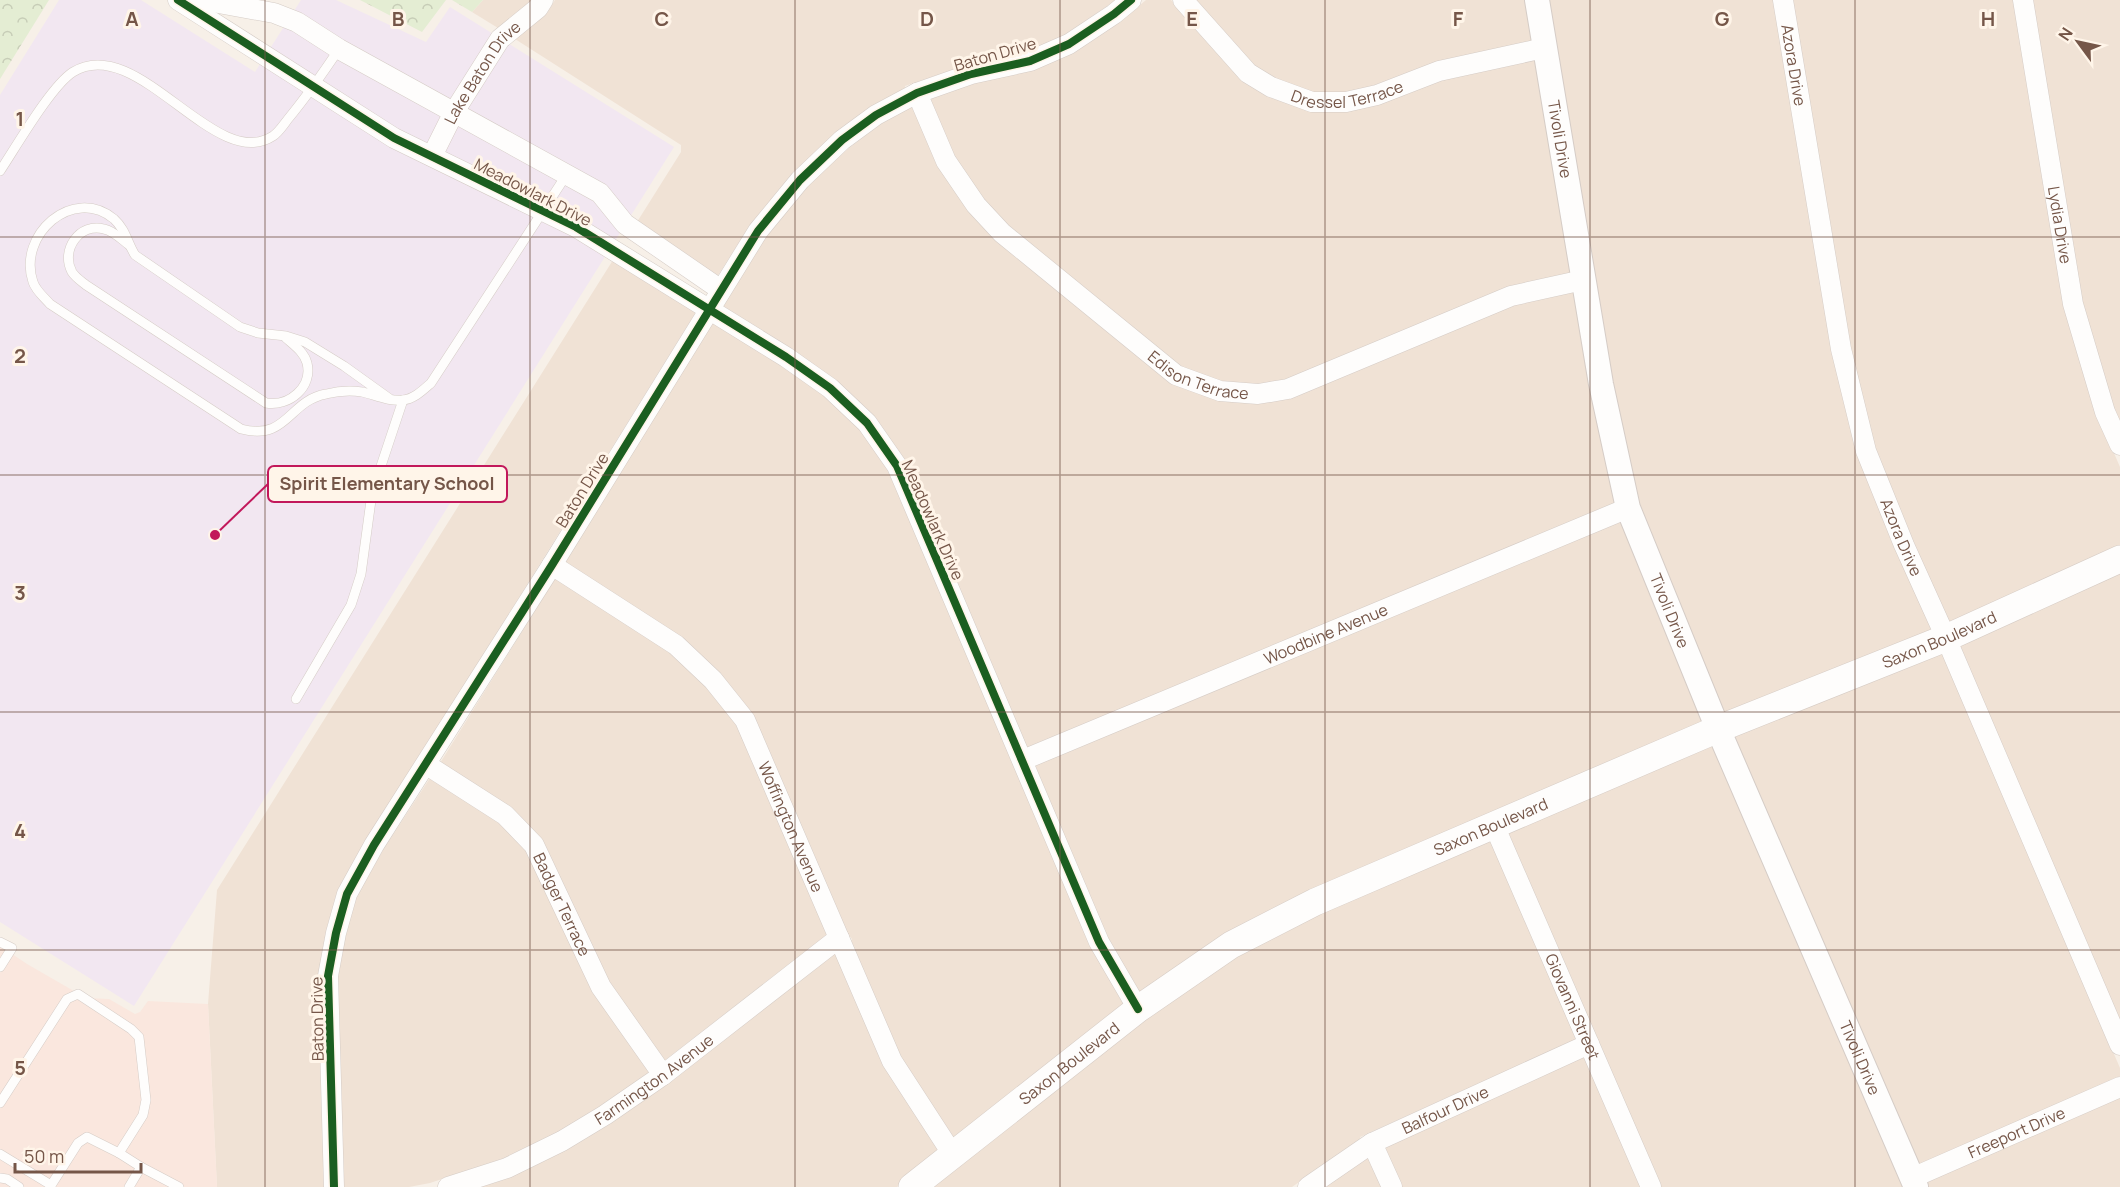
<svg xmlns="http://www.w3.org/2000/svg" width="2120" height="1187" font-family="Manrope,sans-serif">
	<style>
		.residential { fill: #f0e2d5 }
		.commercial { fill: #fae7de }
		.education { fill: #f2e7f1 }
		.forest { fill: url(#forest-crowns) }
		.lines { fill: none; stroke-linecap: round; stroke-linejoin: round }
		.service-casing { stroke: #d5ccc6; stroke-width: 10 }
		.minor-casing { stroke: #d5ccc6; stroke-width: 21 }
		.tertiary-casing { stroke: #d5ccc6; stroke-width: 26 }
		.secondary-casing { stroke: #d6ccc5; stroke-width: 28 }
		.service { stroke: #fefdfc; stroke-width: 9 }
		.minor { stroke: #fefdfc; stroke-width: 20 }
		.tertiary { stroke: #fefdfc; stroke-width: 24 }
		.secondary { stroke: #fefdfc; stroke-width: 27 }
		.cycleway-casing { stroke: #fff5e9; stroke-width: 11 }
		.cycleway { stroke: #1b5e20; stroke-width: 8 }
		.grid { fill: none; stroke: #755648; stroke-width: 1.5; stroke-opacity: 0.55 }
		.labels { text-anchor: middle; stroke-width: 6; stroke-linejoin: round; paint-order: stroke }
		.street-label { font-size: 16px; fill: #755648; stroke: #fff5e9 }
		.grid-label { font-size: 20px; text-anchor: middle; font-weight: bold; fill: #755648; stroke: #fff5e9; stroke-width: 6; stroke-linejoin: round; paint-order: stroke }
		.leader { fill: none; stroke: #c2185b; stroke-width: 2 }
		.callout-dot { fill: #c2185b; stroke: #fff5e9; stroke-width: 2 }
		.callout { fill: #fff5e9; stroke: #c2185b; stroke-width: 2 }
		.callout-label { font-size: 18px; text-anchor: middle; font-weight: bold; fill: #755648 }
	</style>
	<defs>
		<pattern id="forest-crowns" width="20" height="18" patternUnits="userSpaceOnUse" patternTransform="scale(1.5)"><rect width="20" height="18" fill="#e4edd3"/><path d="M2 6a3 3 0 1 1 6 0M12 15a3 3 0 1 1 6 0" fill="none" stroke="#c7cdb7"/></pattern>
	</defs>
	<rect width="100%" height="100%" fill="#f7f0e8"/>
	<g class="residential">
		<polygon points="483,0 532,0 498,28 472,12"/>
		<polygon points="555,0 1116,0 1063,36 1026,52 968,65 905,86 905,88 836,133 792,174 750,225 717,277 637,222 681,152 681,145 515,39 547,13"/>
		<polygon points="1146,0 1171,0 1244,80 1310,110 1536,59 1573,273 1284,380 1256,385 1221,382 1181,367 1008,227 983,200 954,157 929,98 1120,22"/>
		<polygon points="1195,0 1528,0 1534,40 1436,62 1372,86 1344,93 1313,93 1275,79 1254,66"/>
		<polygon points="1547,0 1774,0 1832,350 1933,632 1723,717 1640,513 1621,438"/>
		<polygon points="1793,0 2013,0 2064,304 2097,414 2120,467 2120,549 1950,625 1912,543 1875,449 1850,349"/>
		<polygon points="2032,0 2120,0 2120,423 2114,410 2082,303"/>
		<polygon points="913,106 938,165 1174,383 1258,403 1515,305 1576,291 1617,502 1027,748 905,464 722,307 766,237 807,186 849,148 882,123"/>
		<polygon points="613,260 696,312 338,890 326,931 319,975 325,1187 217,1187 208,1004 217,890"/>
		<polygon points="713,322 781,364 824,395 860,428 888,470 1126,1006 955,1141 900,1058 851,941 852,939 847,933 752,715 565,563"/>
		<polygon points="1623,520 1706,724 1141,996 1107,939 1035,765"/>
		<polygon points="2120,570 2120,1022 1957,643"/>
		<polygon points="556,577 670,651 706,685 736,723 828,934 664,1061 609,983 541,839 440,763"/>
		<polygon points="1941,649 2120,1068 2120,1076 1917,1166 1731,735"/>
		<polygon points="1714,742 1906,1187 1661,1187 1506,831"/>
		<polygon points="430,778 500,821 526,849 650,1072 599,1107 556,1133 502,1159 430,1183 409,1187 344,1187 338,977 345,936 356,898 383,850"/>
		<polygon points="1489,838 1577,1039 1360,1137 1361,1139 1292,1187 928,1187 1144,1017 1237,953 1320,911"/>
		<polygon points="836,952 884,1065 941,1152 897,1187 477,1187 676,1078"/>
		<polygon points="1585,1056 1642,1187 1401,1187 1384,1147"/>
		<polygon points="2120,1097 2120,1187 1926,1187 1924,1183"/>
		<polygon points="1369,1157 1382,1187 1324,1187"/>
	</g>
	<polygon class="commercial" points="0,946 27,964 86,998 109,999 135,1014 140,1012 148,1001 208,1004 217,1187 0,1187"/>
	<polygon class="education" points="59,0 141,0 255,72 301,0 336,0 426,42 450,7 674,147 134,1006 0,922 0,95"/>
	<g class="forest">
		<polygon points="0,0 49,0 0,79"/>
		<polygon points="360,0 446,0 422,32"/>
		<polygon points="452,0 483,0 472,12"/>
	</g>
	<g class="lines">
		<g class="service-casing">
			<g id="service">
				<path d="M 0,171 C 16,147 51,86 73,72 C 137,32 215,174 273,136 C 279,132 284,124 288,119 C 307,96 323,73 339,49"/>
				<path d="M 129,245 C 121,239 114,231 104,229 C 80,222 60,250 72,272 C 75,277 81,281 86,285 L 266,403 C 289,407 313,387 307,363 C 304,352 294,345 286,338"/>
				<path d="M 390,399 L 344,366 L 305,342 L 286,336 L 258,333 L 240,327 L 135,255 C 127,242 126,230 114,219 C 73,185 17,235 33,282 C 36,291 44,297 50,304 L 241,429 C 288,441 288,401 326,394 C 338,391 350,390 362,392 C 375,395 390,402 403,400 C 414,399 423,390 431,383 L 567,174"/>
				<polyline points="296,699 351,605 361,574 372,493 403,400"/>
				<polyline points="0,942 12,948 0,967"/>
				<polyline points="0,1103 67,999 78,994 131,1029 139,1037 146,1100 143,1115 119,1153 141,1167 129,1187"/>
				<polyline points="0,1154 51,1185"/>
				<polyline points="141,1167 179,1187"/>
				<polyline points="0,1178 7,1179 19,1187"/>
				<polyline points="50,1187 78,1143 87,1137 119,1153"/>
			</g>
		</g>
		<g class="minor-casing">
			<g id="minor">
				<polyline points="178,0 394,138 576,227 786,357 830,388 867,423 897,466 1099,942 1138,1009"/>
				<polyline points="202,0 274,13 297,22 339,49 600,193 625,224 721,290"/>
				<path id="s1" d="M 1183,0 L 1248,73 L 1271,87 L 1312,102 L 1346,102 L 1377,95 L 1439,71 L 1544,48"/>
				<path id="s2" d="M 1783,0 L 1841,349 L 1866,451 L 1904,545 L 1946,638 L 2120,1045"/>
				<path id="s3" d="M 2023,0 L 2073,304 L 2105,412 L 2120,445"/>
				<path id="s4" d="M 917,93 L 946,161 L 976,205 L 1002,233 L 1176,375 L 1220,391 L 1258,394 L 1288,389 L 1511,296 L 1583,280"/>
				<path id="s5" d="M 432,156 L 454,112 L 500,39 L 538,8 L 543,0"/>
				<path id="s6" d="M 552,565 L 676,645 L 713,680 L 745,720 L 892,1061 L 953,1155"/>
				<path id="s7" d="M 1023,760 L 1628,508"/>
				<path id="s8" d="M 427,765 L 505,815 L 534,845 L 601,987 L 663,1075"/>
				<path id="s9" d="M 1494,825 L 1651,1187"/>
				<polyline points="1372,1143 1392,1187"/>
				<path id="s10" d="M 1912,1178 L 2120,1087"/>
				<polyline points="334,1187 328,976 336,933 347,894 374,845 552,565 758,231 800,180 842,140 876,115 917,93 971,74 1030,61 1069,44 1114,14 1131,0"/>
				<path id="s11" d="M 448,1187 L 507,1168 L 562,1141 L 605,1115 L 663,1075 L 839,938"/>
				<path id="s12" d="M 1308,1187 L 1372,1143 L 1589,1044"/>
			</g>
		</g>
		<g class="tertiary-casing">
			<g id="tertiary">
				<path id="s13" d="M 1537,0 L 1601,384 L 1628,508 L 1718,729 L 1916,1187"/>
			</g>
		</g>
		<g class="secondary-casing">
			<g id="secondary">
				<path id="s14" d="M 912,1187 L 1138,1009 L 1231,945 L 1315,902 L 1718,729 L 1946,638 L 2120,559"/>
			</g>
		</g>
		<use href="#service" class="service"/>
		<use href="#minor" class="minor"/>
		<use href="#tertiary" class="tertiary"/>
		<use href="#secondary" class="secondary"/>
		<g class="cycleway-casing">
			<g id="cycleway">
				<polyline points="178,0 394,138 576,227 786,357 830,388 867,423 897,466 1099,942 1138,1009"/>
				<polyline points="334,1187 328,976 336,933 347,894 374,845 552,565 758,231 800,180 842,140 876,115 917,93 971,74 1030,61 1069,44 1114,14 1131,0"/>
			</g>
		</g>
		<use href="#cycleway" class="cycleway"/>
	</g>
	<path class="grid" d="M 265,0 L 265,1187M 530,0 L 530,1187M 795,0 L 795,1187M 1060,0 L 1060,1187M 1325,0 L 1325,1187M 1590,0 L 1590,1187M 1855,0 L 1855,1187M 0,237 L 2120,237M 0,475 L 2120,475M 0,712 L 2120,712M 0,950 L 2120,950"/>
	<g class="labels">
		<g class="street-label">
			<text transform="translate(995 54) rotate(-16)" y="6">Baton Drive</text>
			<text dy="6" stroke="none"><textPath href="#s2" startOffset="66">Azora Drive</textPath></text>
			<text dy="6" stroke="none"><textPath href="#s5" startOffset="98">Lake Baton Drive</textPath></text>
			<text dy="6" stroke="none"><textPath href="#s1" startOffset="204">Dressel Terrace</textPath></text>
			<text dy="6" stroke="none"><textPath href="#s13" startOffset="141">Tivoli Drive</textPath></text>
			<text transform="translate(533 192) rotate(27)" y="6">Meadowlark Drive</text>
			<text dy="6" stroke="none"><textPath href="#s3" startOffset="228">Lydia Drive</textPath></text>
			<text dy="6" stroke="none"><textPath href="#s4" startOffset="411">Edison Terrace</textPath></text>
			<text transform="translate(582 490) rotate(-58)" y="6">Baton Drive</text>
			<text transform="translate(933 520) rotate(66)" y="6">Meadowlark Drive</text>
			<text dy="6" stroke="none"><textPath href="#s2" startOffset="552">Azora Drive</textPath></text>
			<text dy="6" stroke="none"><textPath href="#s13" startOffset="627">Tivoli Drive</textPath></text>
			<text dy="6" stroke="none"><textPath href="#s7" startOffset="328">Woodbine Avenue</textPath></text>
			<text dy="6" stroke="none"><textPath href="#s14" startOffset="1172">Saxon Boulevard</textPath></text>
			<text dy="6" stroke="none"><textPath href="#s6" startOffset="366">Woffington Avenue</textPath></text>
			<text dy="6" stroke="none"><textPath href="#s14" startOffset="686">Saxon Boulevard</textPath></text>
			<text dy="6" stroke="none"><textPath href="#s8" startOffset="200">Badger Terrace</textPath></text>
			<text dy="6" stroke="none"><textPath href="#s9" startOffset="198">Giovanni Street</textPath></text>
			<text transform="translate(317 1019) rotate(-91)" y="6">Baton Drive</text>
			<text dy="6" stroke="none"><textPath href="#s13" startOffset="1113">Tivoli Drive</textPath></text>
			<text dy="6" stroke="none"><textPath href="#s14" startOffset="200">Saxon Boulevard</textPath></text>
			<text dy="6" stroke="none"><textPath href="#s11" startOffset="234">Farmington Avenue</textPath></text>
			<text dy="6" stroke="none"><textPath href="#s12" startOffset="158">Balfour Drive</textPath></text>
			<text dy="6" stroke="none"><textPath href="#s10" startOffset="114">Freeport Drive</textPath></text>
		</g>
	</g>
	<g class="grid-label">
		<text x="132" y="26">A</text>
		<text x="398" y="26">B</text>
		<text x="662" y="26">C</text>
		<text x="927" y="26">D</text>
		<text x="1192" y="26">E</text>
		<text x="1458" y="26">F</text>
		<text x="1722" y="26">G</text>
		<text x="1988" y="26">H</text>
		<text x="20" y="126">1</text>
		<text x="20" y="363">2</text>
		<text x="20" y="600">3</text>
		<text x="20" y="838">4</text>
		<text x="20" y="1075">5</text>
	</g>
	<path class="leader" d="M215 535L268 484"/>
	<circle class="callout-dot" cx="215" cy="535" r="6"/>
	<rect class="callout" x="268" y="466" width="239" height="36" rx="6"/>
	<g class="callout-label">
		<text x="387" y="490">Spirit Elementary School</text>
	</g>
	<g transform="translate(2078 42) rotate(303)" stroke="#fff5e9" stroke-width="4.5" paint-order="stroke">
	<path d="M0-4.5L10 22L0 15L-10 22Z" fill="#755648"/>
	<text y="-9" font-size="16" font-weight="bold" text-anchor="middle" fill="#755648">N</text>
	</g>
	<path d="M15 1163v9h126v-9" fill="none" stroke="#755648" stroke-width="3"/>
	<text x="24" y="1163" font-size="18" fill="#755648" stroke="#fff5e9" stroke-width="4.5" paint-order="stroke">50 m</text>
</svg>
